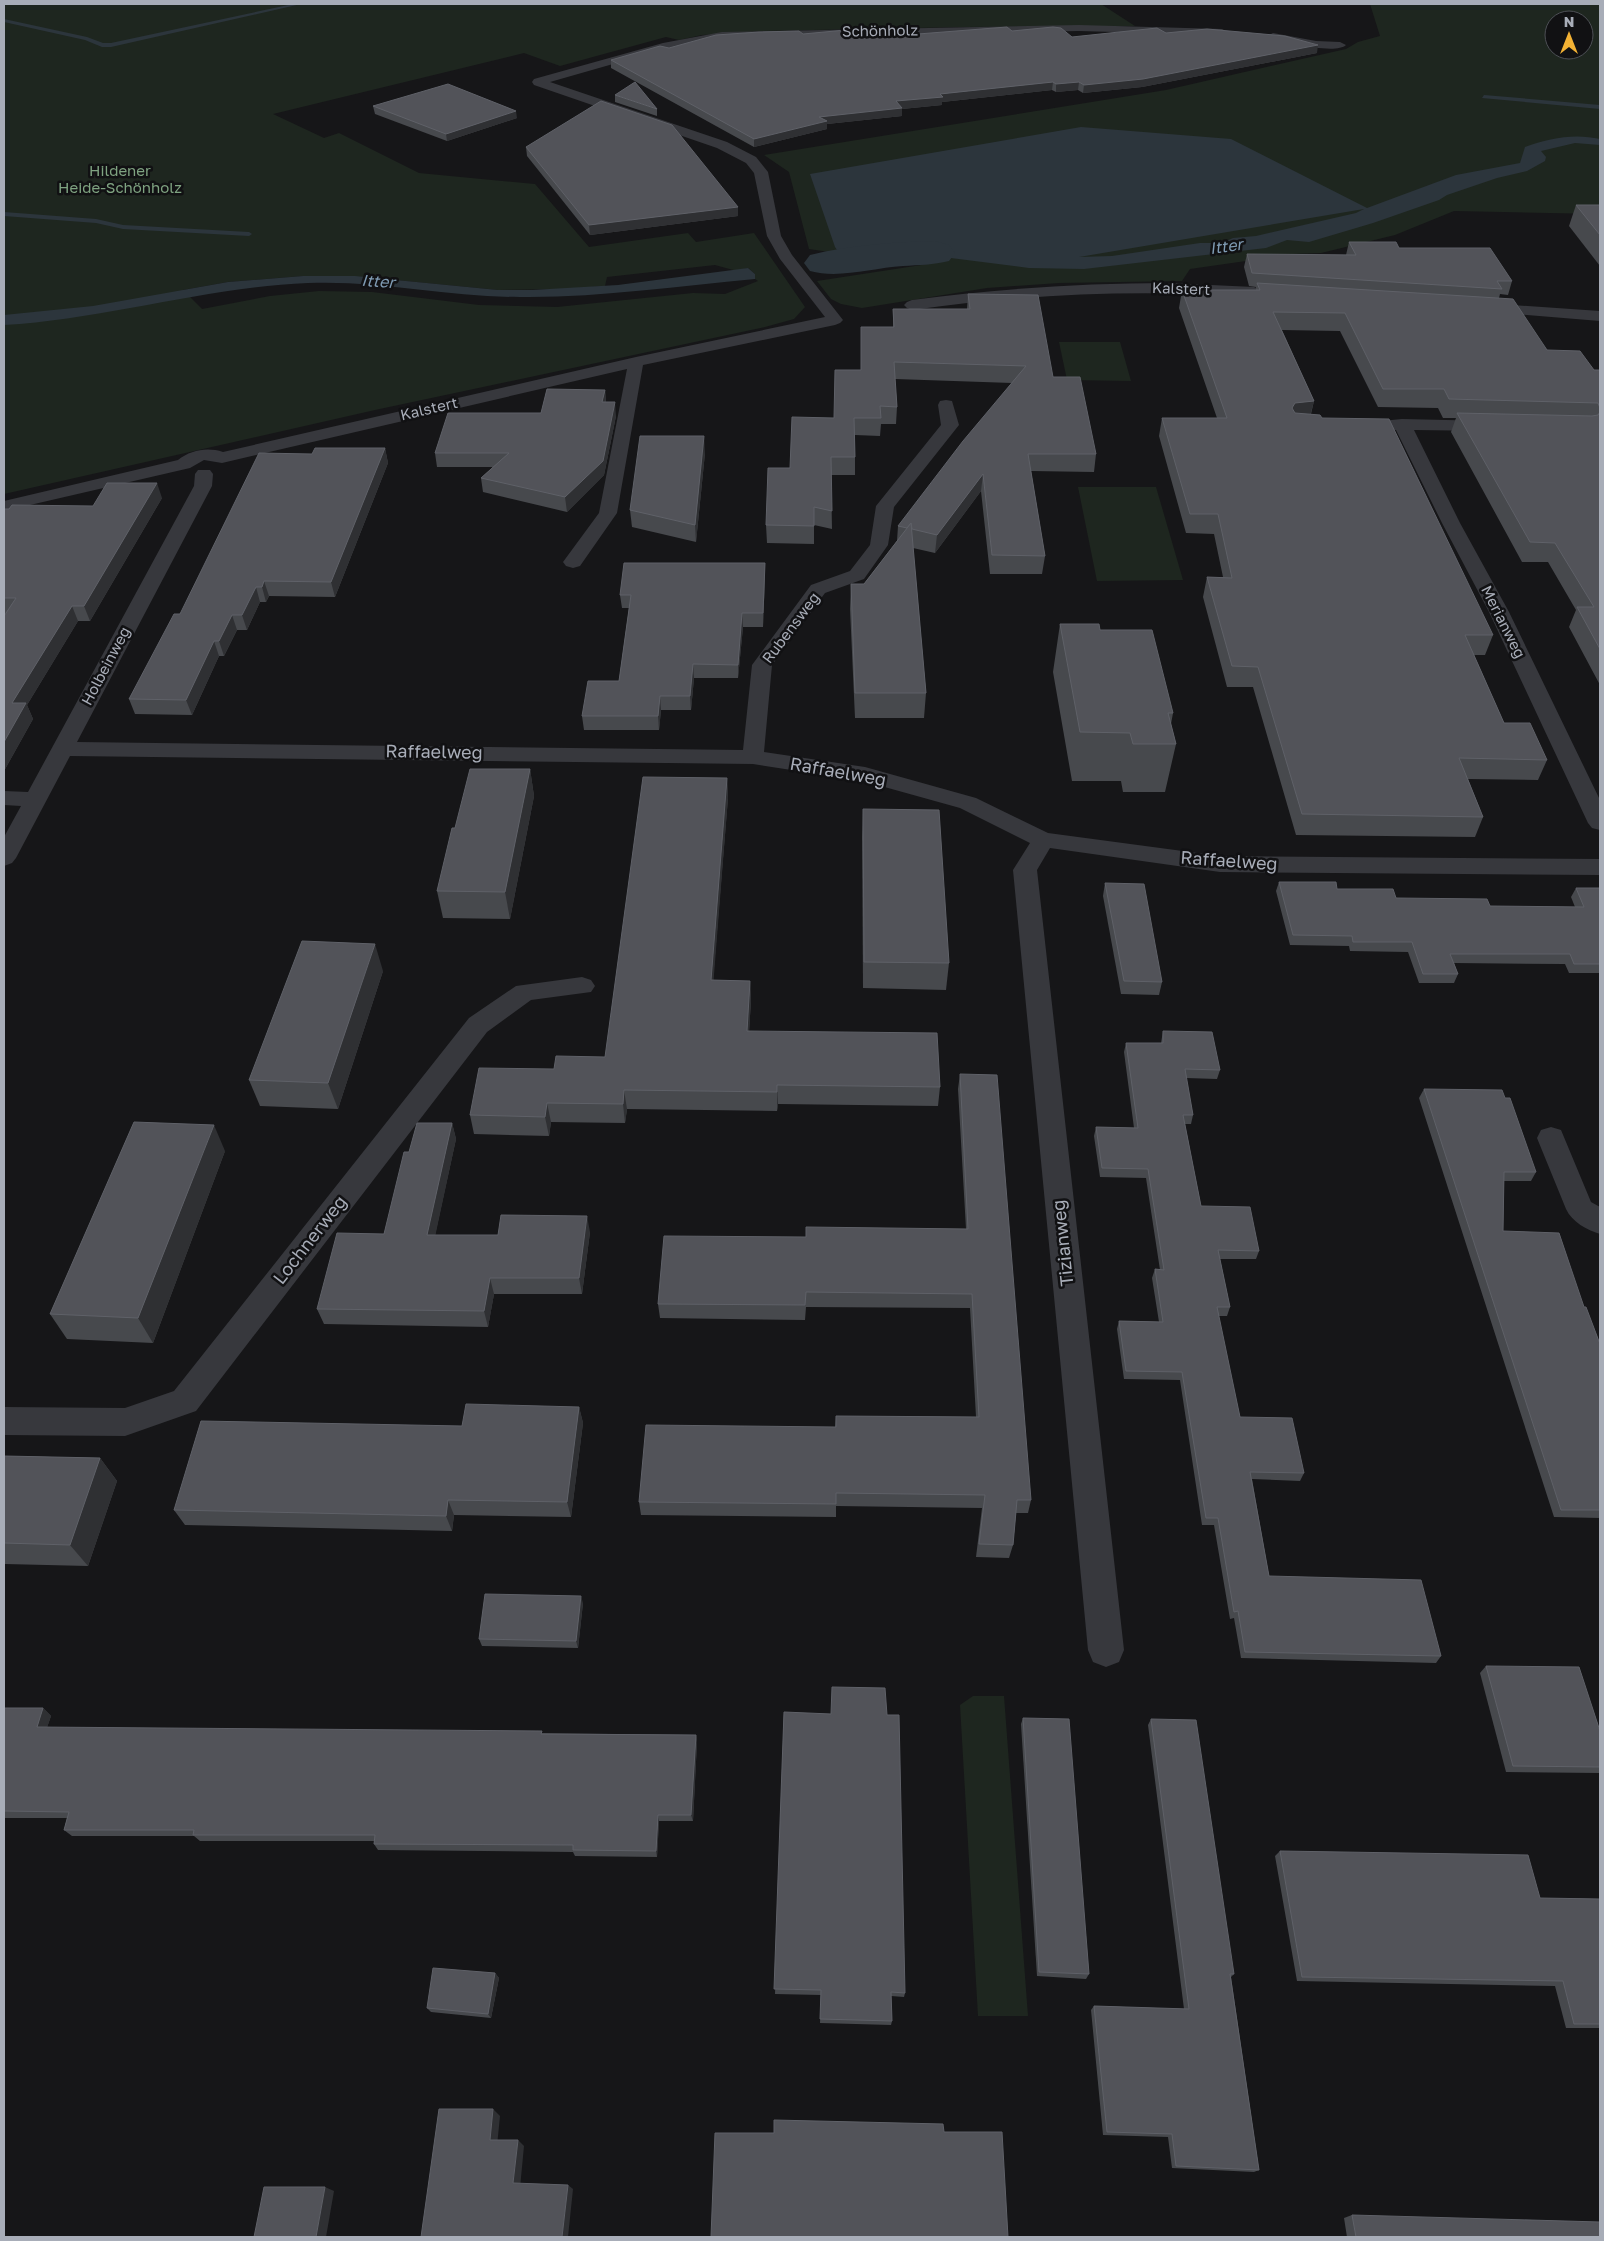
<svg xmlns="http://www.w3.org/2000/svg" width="1604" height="2241" font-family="'Golos Text',sans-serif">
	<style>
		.green { fill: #1e261f; fill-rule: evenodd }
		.water { fill: #2c353c; fill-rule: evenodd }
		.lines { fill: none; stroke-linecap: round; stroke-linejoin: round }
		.stream { fill: #2c353c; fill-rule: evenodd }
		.river { fill: #2c353c; fill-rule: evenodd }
		.minor { fill: #37383d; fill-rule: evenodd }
		.wall { fill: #47494d }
		.shaded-wall { fill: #2f3033 }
		.building { fill: #525359; stroke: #5f6168 }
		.labels { text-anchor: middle; stroke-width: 5; stroke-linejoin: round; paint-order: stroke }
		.far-street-label { font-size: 15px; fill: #a8adb8; stroke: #111113 }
		.far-park-label { font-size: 15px; fill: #7fa381; stroke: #111113 }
		.far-water-label { font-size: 16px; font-style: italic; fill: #7f9bb3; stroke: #111113 }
		.street-label { font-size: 18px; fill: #a8adb8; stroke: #111113 }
	</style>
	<rect width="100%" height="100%" fill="#161618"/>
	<g class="green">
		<path d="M 4,4 L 1101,4 L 1135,26 L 962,27 L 764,31 L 702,35 L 679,40 L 666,37 L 560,66 L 524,53 L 273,114 L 324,138 L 339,133 L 419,173 L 535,184 L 589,247 L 688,233 L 696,242 L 754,233 L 805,307 L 794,319 L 765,327 L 375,410 L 4,494 ZM 715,265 L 737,271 L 748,268 L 755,274 L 755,279 L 758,281 L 725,294 L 693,293 L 557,307 L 479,305 L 372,292 L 319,291 L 270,296 L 202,309 L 183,290 L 228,282 L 303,276 L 364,277 L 498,290 L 566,289 L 605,286 L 607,277 Z"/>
		<path d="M 1370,4 L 1600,4 L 1600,214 L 1454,211 L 1395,235 L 1321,253 L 1294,254 L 1190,269 L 1182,281 L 1059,283 L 987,288 L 862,308 L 841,304 L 831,299 L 817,281 L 928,264 L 960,250 L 842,258 L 836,253 L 809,249 L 789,172 L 764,155 L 1166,90 L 1346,49 L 1358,42 L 1380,36 ZM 1554,20 L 1584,20 L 1584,50 L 1554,50 Z"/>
		<polygon points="1059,342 1120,342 1131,381 1067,380"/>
		<polygon points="1078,487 1156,487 1183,580 1097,581"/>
		<polygon points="973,1696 1004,1696 1028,2016 978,2016 960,1705"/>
	</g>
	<g class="water">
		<path d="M 1081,127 L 1231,139 L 1367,208 L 1456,175 L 1520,163 L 1525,147 C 1549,138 1575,133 1600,139 L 1600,145 L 1575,143 L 1541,151 L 1546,157 L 1545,161 L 1527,171 L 1497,178 L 1447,195 L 1439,200 L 1373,223 L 1309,242 L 1287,240 L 1266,248 L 1084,269 L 1029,268 L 935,256 L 872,260 L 836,266 L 830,259 L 842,257 L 835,247 L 810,174 ZM 1364,209 L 1356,213 L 1256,236 L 1233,238 L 1222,243 L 1200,243 L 1112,256 L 1079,257 Z"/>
		<path d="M 748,268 L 755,274 L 755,279 C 677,286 597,298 520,297 C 449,297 380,280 308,283 C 206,287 106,319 4,325 L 4,315 L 93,306 L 228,282 L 303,276 L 355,276 L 498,290 L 532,290 L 618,285 Z"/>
	</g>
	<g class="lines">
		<g class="stream">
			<polygon points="293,4 301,4 111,47 102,47 85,40 4,22 4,19 87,37 103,43 111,43"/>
			<polygon points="1484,95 1600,105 1600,109 1482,98"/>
			<polygon points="4,212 96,219 123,225 249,232 252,234 249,236 123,229 96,223 4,216"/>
		</g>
		<path class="river" d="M 935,241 L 949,245 L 955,253 L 949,261 C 933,265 919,265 903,266 C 872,268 839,279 810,271 L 804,263 L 810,255 C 850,245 894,242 935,241 Z"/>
		<g class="minor">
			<path d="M 1079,25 L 1222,29 L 1228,32 L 1222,35 L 1079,31 L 722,38 L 669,48 L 550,82 L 727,142 L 756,157 L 768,172 L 781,236 L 792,255 L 843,320 L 840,323 L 835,325 L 643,365 L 617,513 L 580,566 L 573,568 L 566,566 L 563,562 L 599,513 L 627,369 L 222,463 L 204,460 L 190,468 L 4,511 L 4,501 L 178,460 C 191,450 207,447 223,452 L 636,357 L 825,317 L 780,259 L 767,236 L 754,173 L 746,163 L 717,148 L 534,85 L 532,82 L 534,79 L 663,43 L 722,32 Z"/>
			<path d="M 1273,33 L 1316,41 L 1340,42 L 1346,45 C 1336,55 1283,42 1269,38 L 1267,36 Z"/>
			<path d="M 1168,283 L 1254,287 L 1259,289 L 1262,292 L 1259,295 L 1254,297 C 1139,289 1026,294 912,310 L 907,308 L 904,305 L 907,302 L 912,300 C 997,289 1082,283 1168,283 Z"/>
			<polygon points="1484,303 1600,311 1600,321 1479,311 1476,308 1479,305"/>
			<polygon points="946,400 952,401 959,425 894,507 888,545 864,579 825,593 772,665 764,752 865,767 976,798 1048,833 1220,856 1600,859 1600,875 1220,872 1050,848 1037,870 1124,1650 1119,1662 1106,1667 1093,1662 1088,1650 1013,870 1030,843 960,808 863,781 753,764 70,756 16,858 12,863 4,866 4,837 21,806 4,805 4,791 28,792 194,486 195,474 198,470 210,470 213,474 212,486 77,742 743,750 752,665 811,585 850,571 870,545 876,506 941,425 938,405 940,401"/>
			<polygon points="1402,419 1491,421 1497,422 1500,426 1497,430 1491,431 1414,430 1460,523 1509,612 1600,800 1600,830 1592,828 1588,823 1489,612 1442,523 1396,430 1381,429 1378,425 1381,421"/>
			<polygon points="582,977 591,980 595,986 591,992 531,1000 487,1032 196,1411 125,1436 4,1435 4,1407 125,1408 174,1391 469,1018 516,986"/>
			<path d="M 1551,1127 L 1561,1130 L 1591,1202 L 1600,1207 L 1600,1234 C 1587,1230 1572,1222 1566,1209 L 1537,1138 L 1541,1130 Z"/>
		</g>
	</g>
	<g class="wall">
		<polygon points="1012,31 1072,37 1166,33 1317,53 1142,87 1083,93 1078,90 1056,92 1052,90 942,102 942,105 902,109 902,116 827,124 827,129 754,147 611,68 611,60 669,48 803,34 850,34 880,37"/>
		<polygon points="615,95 657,109 657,116 615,102"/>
		<polygon points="373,106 517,118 447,141 375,114"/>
		<polygon points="526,147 738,216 590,235 527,156"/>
		<polygon points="1576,205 1600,205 1600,266 1569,226"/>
		<polygon points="1349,242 1399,248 1512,281 1508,295 1500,294 1499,298 1547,350 1594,370 1600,370 1600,685 1569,627 1576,610 1548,562 1522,562 1451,432 1456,418 1443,418 1438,408 1378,407 1340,331 1282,330 1314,401 1311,414 1322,418 1493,635 1485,655 1474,655 1504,723 1547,760 1538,780 1468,779 1483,817 1475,837 1296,835 1253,687 1227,687 1203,597 1207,577 1223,577 1214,534 1186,533 1159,436 1162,418 1217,418 1179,308 1182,290 1256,290 1256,287 1249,286 1244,267 1247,254 1346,255"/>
		<polygon points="968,294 1053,377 1096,454 1094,472 1031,471 1045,556 1042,574 990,574 981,491 935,553 913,548 926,693 924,718 855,718 850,609 851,584 864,584 897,541 898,526 1012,383 895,379 897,407 896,424 881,424 880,436 855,435 855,475 831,475 832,529 814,525 814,544 767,543 766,525 790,468 834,418 861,370 861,327 893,327 893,309 967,309"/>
		<polygon points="605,390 606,402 616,416 604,475 567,512 483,492 481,478 493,467 437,467 435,453"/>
		<polygon points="385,448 388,463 335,597 269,596 266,602 260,602 247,630 237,630 224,656 219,656 192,715 135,714 129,699 180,614 312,454"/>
		<polygon points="705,453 696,542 632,527 630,510"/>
		<polygon points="162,498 90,621 78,621 27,705 33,719 4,771 6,613 4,613 4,509 93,506"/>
		<polygon points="765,563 765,577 763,627 743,627 738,678 694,678 691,710 661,710 659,730 584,730 582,716 619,681 629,608 622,608 620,595"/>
		<polygon points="1060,624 1100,630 1173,713 1171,724 1176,744 1165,792 1123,792 1121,781 1072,781 1053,672"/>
		<polygon points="530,769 534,796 510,919 443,918 437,891 455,828"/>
		<polygon points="727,778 728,798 713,980 750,981 751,1001 749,1031 940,1087 938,1106 778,1104 777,1111 627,1109 625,1123 551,1122 549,1136 474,1134 470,1115 554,1069 605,1057"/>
		<polygon points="863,809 949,963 946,990 863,988 862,836"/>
		<polygon points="1279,882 1337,889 1396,898 1490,906 1575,907 1571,897 1576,888 1600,888 1600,973 1569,973 1565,964 1454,963 1458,974 1454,983 1419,983 1408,952 1350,951 1349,946 1290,945 1276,891"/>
		<polygon points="1105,883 1162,982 1159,995 1121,994 1103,896"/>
		<polygon points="383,971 338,1109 260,1106 249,1080"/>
		<polygon points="1163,1031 1220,1070 1217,1079 1186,1078 1193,1115 1191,1124 1185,1124 1201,1206 1259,1251 1256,1259 1220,1259 1230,1307 1227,1316 1218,1316 1240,1417 1304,1473 1300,1481 1252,1479 1269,1576 1441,1656 1436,1663 1241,1658 1234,1618 1230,1619 1214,1525 1202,1525 1180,1380 1124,1379 1117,1329 1119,1321 1159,1322 1152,1278 1155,1269 1160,1270 1146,1178 1100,1177 1094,1136 1096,1127 1134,1128 1124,1052 1126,1043 1161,1043"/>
		<polygon points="960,1074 1031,1500 1028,1513 1016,1513 1013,1545 1009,1558 976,1557 982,1508 836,1506 836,1517 641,1515 639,1502 835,1427 836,1416 976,1417 970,1308 806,1307 805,1320 660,1318 658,1304 806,1237 966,1229 958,1089"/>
		<polygon points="1424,1089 1536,1172 1531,1181 1504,1181 1503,1231 1584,1307 1600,1344 1600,1518 1554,1517 1419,1098"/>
		<polygon points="452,1123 456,1139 435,1235 498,1235 590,1232 582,1294 494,1294 488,1327 324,1324 317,1309 384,1234 409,1152"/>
		<polygon points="225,1151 153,1343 67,1339 50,1314"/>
		<polygon points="579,1407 583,1423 571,1517 454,1515 452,1531 185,1525 174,1510"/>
		<polygon points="4,1456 100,1458 117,1481 88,1566 5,1564 4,1566"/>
		<polygon points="583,1603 578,1648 482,1646 479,1639"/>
		<polygon points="1486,1666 1600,1731 1600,1773 1506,1772 1480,1673"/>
		<polygon points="4,1708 43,1708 51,1716 47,1727 696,1735 697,1742 693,1821 659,1821 657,1857 575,1856 573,1852 378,1850 374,1844 374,1841 200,1841 194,1836 72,1836 64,1830 67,1818 4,1818"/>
		<polygon points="784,1712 905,1993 904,1997 891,1996 892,2021 891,2025 820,2023 821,1995 775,1994"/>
		<polygon points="1023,1718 1089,1974 1086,1979 1037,1976 1021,1724"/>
		<polygon points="1151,1719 1234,1974 1231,1977 1259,2170 1254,2172 1172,2168 1168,2137 1103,2135 1091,2010 1094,2006 1184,2009 1148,1725"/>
		<polygon points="1280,1851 1540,1898 1600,1899 1600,2028 1566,2028 1555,1986 1297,1981 1275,1856"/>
		<polygon points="495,1973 499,1978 491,2018 431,2012 427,2008"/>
		<polygon points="1352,2215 1600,2237 1347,2237 1344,2218"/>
	</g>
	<g class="shaded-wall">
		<polygon points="1318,45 1317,53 1142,87 1083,93 1084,85"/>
		<polygon points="1053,82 1052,90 942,102 942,105 902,109 902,116 827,124 827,129 754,147 754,139 819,117 896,101 940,94"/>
		<polygon points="1079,82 1078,90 1056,92 1056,84"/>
		<polygon points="516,111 517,118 447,141 446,134"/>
		<polygon points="738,207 738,216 590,235 589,225"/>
		<polygon points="605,390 606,404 602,402"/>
		<polygon points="1314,401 1309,420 1290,422 1292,408 1295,403"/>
		<polygon points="615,402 616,416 604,475 567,512 565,497"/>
		<polygon points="704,436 705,453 696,542 695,525"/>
		<polygon points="385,448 388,463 335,597 331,582"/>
		<polygon points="983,474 981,491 935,553 937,535"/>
		<polygon points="157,483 162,498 90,621 84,606"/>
		<polygon points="765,563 765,577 763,627 763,613"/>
		<polygon points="264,581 269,596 266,602 262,587"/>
		<polygon points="256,587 260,602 247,630 242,615"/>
		<polygon points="72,606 78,621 27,705 33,719 4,771 4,742 12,703"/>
		<polygon points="742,613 743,627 738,678 738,665"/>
		<polygon points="232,615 237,630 224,656 219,641"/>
		<polygon points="214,641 219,656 192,715 186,700"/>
		<polygon points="693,664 694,678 691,710 690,696"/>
		<polygon points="660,696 661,710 659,730 658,716"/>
		<polygon points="530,769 534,796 510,919 505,892"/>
		<polygon points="727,778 728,798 712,1000 711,980"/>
		<polygon points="375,944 383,971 338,1109 328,1083"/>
		<polygon points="750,981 751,1001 748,1051 747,1031"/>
		<polygon points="777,1085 778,1104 777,1111"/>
		<polygon points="624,1090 627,1109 625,1123 623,1104"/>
		<polygon points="547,1103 551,1122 549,1136 545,1117"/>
		<polygon points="452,1123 456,1139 432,1251 427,1235"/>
		<polygon points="214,1125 225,1151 153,1343 138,1318"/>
		<polygon points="587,1216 590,1232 582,1294 579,1278"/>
		<polygon points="490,1278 494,1294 488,1327 484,1311"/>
		<polygon points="579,1407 583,1423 571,1517 567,1502"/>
		<polygon points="100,1458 117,1481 88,1566 70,1545"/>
		<polygon points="448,1500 454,1515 452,1531 446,1516"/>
		<polygon points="581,1596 583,1603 578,1648 576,1641"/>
		<polygon points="43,1708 51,1716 45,1734 37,1727"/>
		<polygon points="696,1735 697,1742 693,1821 691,1815"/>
		<polygon points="658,1815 659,1821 657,1857 656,1851"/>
		<polygon points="495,1973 499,1978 491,2018 488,2014"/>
		<polygon points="493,2109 500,2116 497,2146 490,2140"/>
		<polygon points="518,2140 524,2146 520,2188 513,2183"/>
		<polygon points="568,2185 573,2189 568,2237 562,2237"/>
		<polygon points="325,2187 334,2191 326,2237 316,2237"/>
	</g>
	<g class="building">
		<polygon points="1007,27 1012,31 1053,27 1061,28 1072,37 1157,28 1166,33 1207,29 1285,36 1318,45 1143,79 1084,85 1079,82 1056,84 1053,82 940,94 943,97 896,101 902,108 819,117 827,121 754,139 611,60 660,46 669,48 716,35 759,32 799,31 803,34 846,30 850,34 873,31 880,37"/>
		<polygon points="635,82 657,109 615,95"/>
		<polygon points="448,84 516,111 446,134 373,106"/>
		<polygon points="601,101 672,125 738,207 589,225 526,147"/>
		<polygon points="1576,205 1600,205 1600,235"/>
		<polygon points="1349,242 1396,242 1399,248 1490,248 1512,281 1497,281 1502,289 1252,273 1247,254 1356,255"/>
		<polygon points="1257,283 1513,299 1547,350 1580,351 1594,370 1600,370 1600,408 1598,403 1449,399 1444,389 1383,389 1345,313 1273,312 1314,401 1295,403 1292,408 1295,413 1320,415 1322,418 1389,419 1493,635 1465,635 1504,723 1530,723 1547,760 1459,758 1483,817 1302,814 1258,667 1232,666 1207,577 1232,578 1218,514 1190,514 1162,418 1227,418 1182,290 1260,290"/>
		<polygon points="968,294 1038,295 1053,377 1080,377 1096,454 1028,454 1045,556 992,555 983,474 937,535 912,529 911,523 907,528 898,526 963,441 1026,366 894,362 897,407 880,406 881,418 854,418 855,457 831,457 832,511 814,507 814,526 766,525 768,468 790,468 792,417 834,418 835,370 861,370 861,327 894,327 893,309 970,309"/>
		<polygon points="547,389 605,390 602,402 615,402 603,461 565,497 481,478 509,453 435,453 448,413 541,413"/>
		<polygon points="1600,412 1600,649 1577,607 1594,607 1555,543 1530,542 1457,413 1592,416 1598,415"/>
		<polygon points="640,436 704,436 695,525 630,510"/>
		<polygon points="315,448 385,448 331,582 264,581 262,587 256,587 242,615 232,615 219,641 214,641 186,700 129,699 174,614 180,614 259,453 312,454"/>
		<polygon points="107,483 157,483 84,606 72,606 12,703 26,703 4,742 4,616 16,598 4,598 4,509 9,509 12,505 93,506"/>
		<polygon points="911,523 926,693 855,693 851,584 864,584"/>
		<polygon points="624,563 765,563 763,613 742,613 738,665 693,664 690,696 660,696 658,716 582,716 588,681 619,681 631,595 620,595"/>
		<polygon points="1060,624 1099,624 1100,630 1152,630 1173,713 1168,713 1176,744 1133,744 1130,733 1080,732"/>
		<polygon points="470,769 530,769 505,892 437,891 452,828 455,828"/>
		<polygon points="643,777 727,778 711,980 750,981 747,1031 937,1033 940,1087 777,1085 777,1092 624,1090 623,1104 547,1103 545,1117 470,1115 479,1068 554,1069 556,1056 605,1057"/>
		<polygon points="863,809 939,810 949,963 864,962"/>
		<polygon points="1279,882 1336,882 1337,889 1393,889 1396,898 1487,899 1490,906 1584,907 1576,888 1600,888 1600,964 1574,964 1570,954 1450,954 1458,974 1423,974 1412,942 1353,942 1352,936 1293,935"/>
		<polygon points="1105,883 1144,884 1162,982 1124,981"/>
		<polygon points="302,941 375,944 328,1083 249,1080"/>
		<polygon points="1163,1031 1212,1032 1220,1070 1185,1069 1193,1115 1183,1115 1201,1206 1250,1207 1259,1251 1218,1250 1230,1307 1217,1307 1240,1417 1292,1418 1304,1473 1250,1472 1269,1576 1421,1580 1441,1656 1245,1652 1238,1611 1234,1612 1218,1518 1206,1518 1182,1372 1126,1371 1119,1321 1163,1322 1155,1269 1164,1270 1148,1169 1102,1168 1096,1127 1138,1128 1126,1043 1163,1043"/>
		<polygon points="960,1074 997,1075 1031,1500 1017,1500 1013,1545 979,1544 985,1495 836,1493 836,1504 639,1502 646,1425 836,1427 836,1416 979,1417 972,1294 806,1292 805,1305 658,1304 664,1236 806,1237 806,1227 968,1229"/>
		<polygon points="1424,1089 1502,1090 1505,1098 1510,1098 1536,1172 1504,1172 1503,1231 1559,1233 1584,1307 1586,1307 1600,1344 1600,1510 1561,1510"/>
		<polygon points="134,1122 214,1125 138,1318 50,1314"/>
		<polygon points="417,1123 452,1123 427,1235 498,1235 501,1215 587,1216 579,1278 490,1278 484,1311 317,1309 337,1233 384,1234 404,1152 409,1152"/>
		<polygon points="466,1404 579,1407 567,1502 448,1500 446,1516 174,1510 201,1421 462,1426"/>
		<polygon points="4,1456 100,1458 70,1545 4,1543"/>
		<polygon points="485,1594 581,1596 576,1641 479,1639"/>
		<polygon points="1486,1666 1579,1667 1600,1731 1600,1767 1513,1766"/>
		<polygon points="832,1687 885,1688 887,1715 899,1715 905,1993 891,1992 892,2021 820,2019 821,1990 774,1989 784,1712 831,1714"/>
		<polygon points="4,1708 43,1708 37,1727 542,1731 541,1734 696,1735 691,1815 658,1815 656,1851 573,1850 573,1845 374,1844 375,1835 193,1835 194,1830 64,1830 69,1812 4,1811"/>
		<polygon points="1023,1718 1069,1719 1089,1974 1039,1972"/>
		<polygon points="1151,1719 1196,1720 1234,1974 1230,1974 1259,2170 1176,2166 1172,2134 1107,2132 1094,2006 1189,2009"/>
		<polygon points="1280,1851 1528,1855 1540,1898 1600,1899 1600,2024 1574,2024 1563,1981 1302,1977"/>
		<polygon points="433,1968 495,1973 488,2014 427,2008"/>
		<polygon points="439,2109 493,2109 490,2140 518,2140 513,2183 568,2185 562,2237 421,2237"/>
		<polygon points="774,2120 943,2124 944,2132 1002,2132 1008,2237 711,2237 715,2133 774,2133"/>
		<polygon points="264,2187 325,2187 316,2237 254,2237"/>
		<polygon points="1352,2215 1600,2222 1600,2237 1356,2237"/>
	</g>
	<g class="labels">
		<g class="far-street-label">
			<text transform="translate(880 31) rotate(-1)" y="5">Schönholz</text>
			<text transform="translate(1181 289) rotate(2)" y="5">Kalstert</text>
			<text transform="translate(429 409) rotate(-13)" y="5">Kalstert</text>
			<text transform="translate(1503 622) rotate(63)" y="5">Merianweg</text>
			<text transform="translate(791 628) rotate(-53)" y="5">Rubensweg</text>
			<text transform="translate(106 666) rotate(-62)" y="5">Holbeinweg</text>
		</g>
		<g class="far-park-label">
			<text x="120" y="176">Hildener<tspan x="120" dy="17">Heide-Schönholz</tspan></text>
		</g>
		<g class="far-water-label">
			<text transform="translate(1226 246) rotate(-8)" y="6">Itter</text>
			<text transform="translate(378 281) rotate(4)" y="6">Itter</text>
		</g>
		<g class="street-label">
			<text transform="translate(434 752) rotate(1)" y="6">Raffaelweg</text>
			<text transform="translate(838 772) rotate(10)" y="6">Raffaelweg</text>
			<text transform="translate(1229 861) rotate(4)" y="6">Raffaelweg</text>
			<text transform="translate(310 1240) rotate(-52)" y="6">Lochnerweg</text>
			<text transform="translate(1063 1243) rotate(-96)" y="6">Tizianweg</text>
		</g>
	</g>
	<rect width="1604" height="2241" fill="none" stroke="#a8adb8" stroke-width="10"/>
	<g transform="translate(1569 35)"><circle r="24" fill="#111113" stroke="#4d4f55"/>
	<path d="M0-4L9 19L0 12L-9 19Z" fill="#f2b134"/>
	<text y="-8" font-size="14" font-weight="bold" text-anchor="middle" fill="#a8adb8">N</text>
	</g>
</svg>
